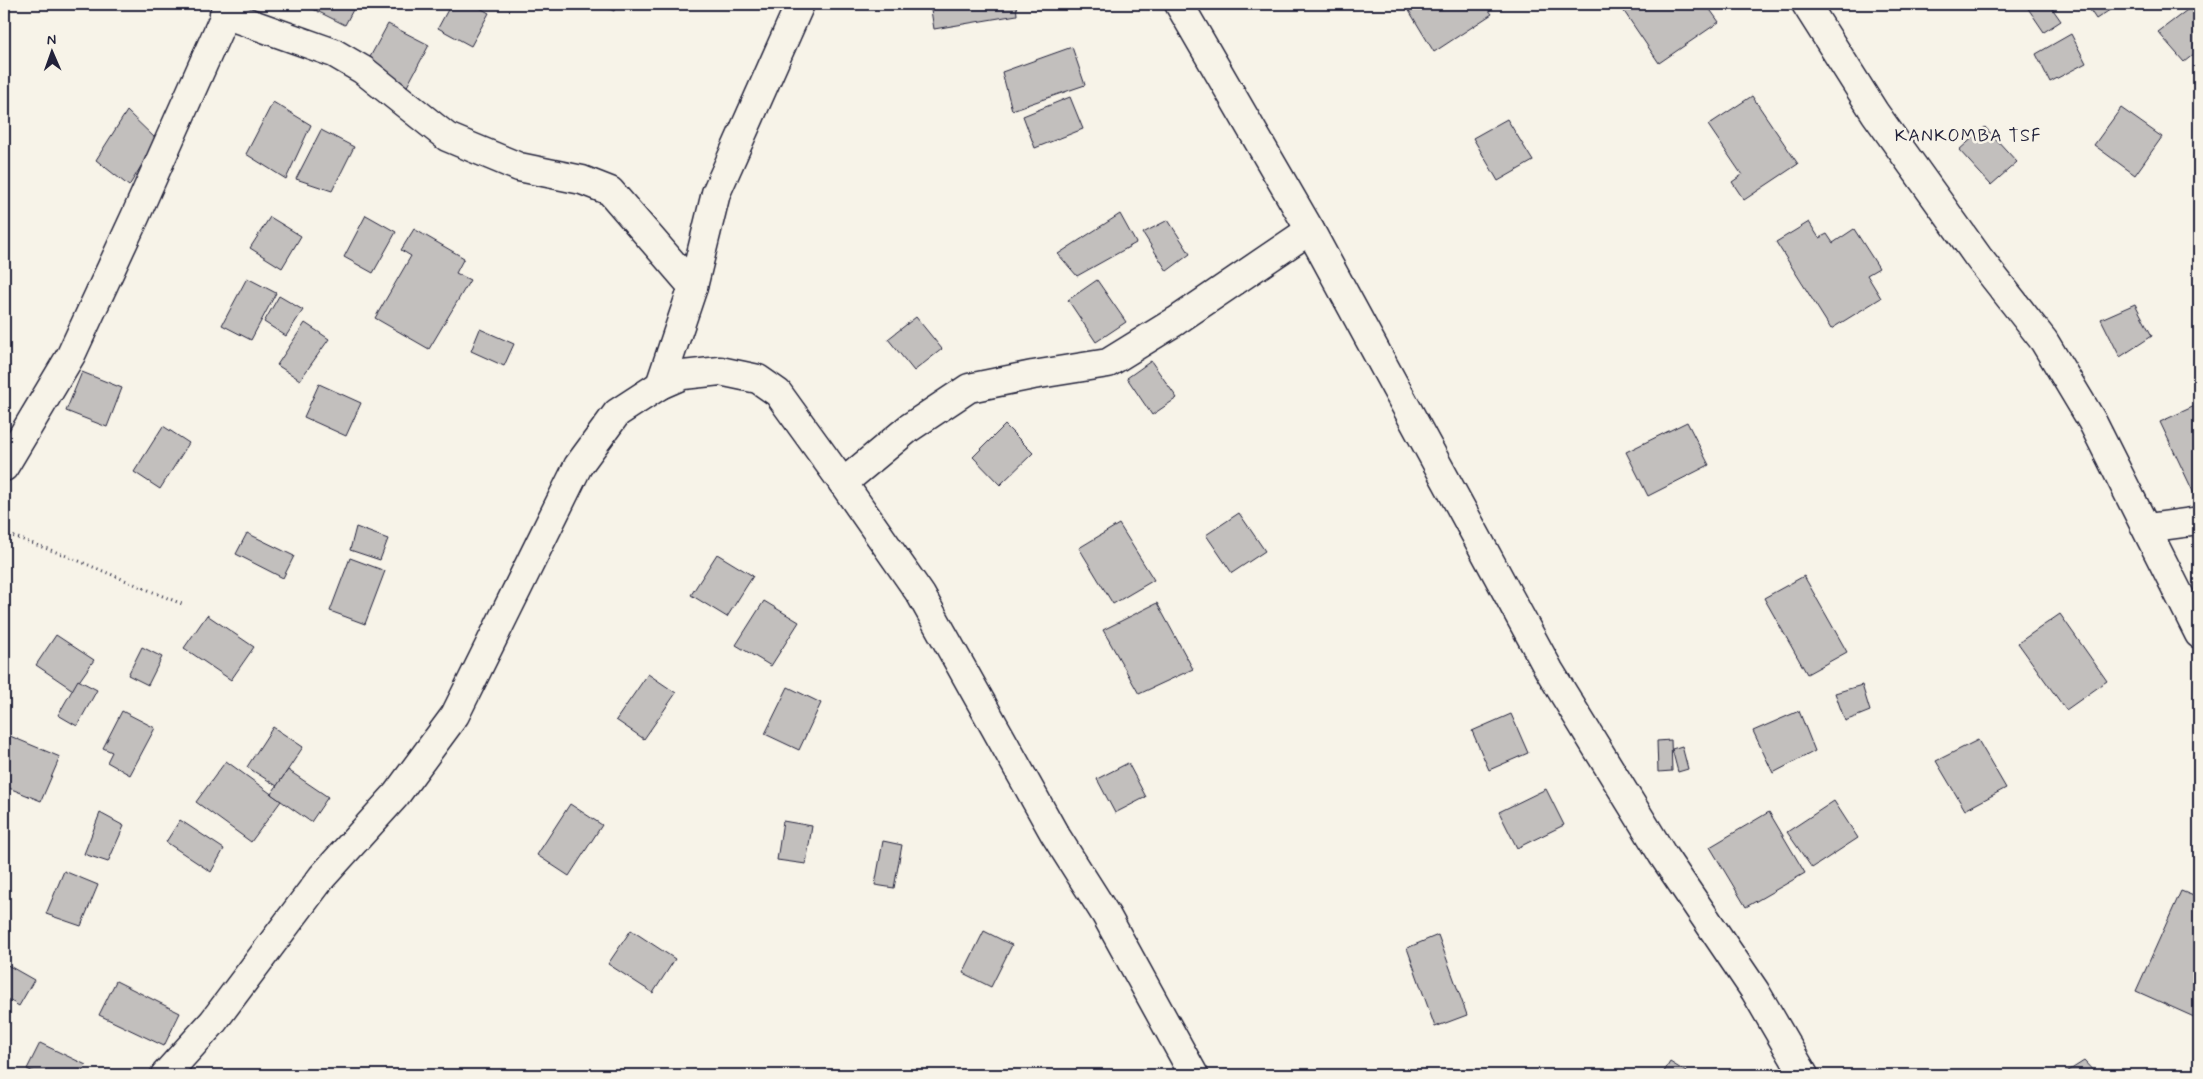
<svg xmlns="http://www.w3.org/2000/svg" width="2203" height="1079" font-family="Mynerve,sans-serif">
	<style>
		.building { fill: #c2bfbd; stroke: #22223b }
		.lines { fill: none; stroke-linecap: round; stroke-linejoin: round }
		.minor-casing { stroke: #22223b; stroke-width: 31 }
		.path { stroke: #22223b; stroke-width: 3; stroke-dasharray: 1 4; stroke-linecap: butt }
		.minor { stroke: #f7f3e8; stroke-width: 28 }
		.labels { text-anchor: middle; stroke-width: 5; stroke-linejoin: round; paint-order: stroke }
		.neighbourhood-label { font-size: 18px; letter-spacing: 1px; fill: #22223b; stroke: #f7f3e8 }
	</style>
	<rect width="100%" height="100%" fill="#f7f3e8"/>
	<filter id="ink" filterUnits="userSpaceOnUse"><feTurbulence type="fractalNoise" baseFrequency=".02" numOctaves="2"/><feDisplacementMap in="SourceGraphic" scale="10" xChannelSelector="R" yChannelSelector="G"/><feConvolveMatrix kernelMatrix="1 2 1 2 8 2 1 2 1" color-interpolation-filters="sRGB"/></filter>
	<g filter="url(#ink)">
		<g class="building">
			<polygon points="308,4 356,4 345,25 307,6"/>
			<polygon points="451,4 473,4 489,13 471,46 438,28"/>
			<polygon points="599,4 618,4 614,11"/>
			<polygon points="930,4 1016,4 1017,15 934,29"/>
			<polygon points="1405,4 1484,4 1492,14 1434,52"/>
			<polygon points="1619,4 1706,4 1719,22 1659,63"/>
			<polygon points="2025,4 2049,4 2061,21 2044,32"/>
			<polygon points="2086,4 2119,4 2096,19"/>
			<polygon points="2195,4 2199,4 2199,50 2184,62 2158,32"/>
			<polygon points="388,24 429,45 404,92 363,70"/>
			<polygon points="2071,34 2086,63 2050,82 2036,54"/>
			<polygon points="1072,47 1085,85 1012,110 1002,72"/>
			<polygon points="1752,96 1798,164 1744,200 1732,182 1742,175 1708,125"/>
			<polygon points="1070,97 1083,129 1035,148 1023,116"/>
			<polygon points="273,102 311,125 286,179 246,154"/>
			<polygon points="2121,108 2162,137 2135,175 2094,145"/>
			<polygon points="127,111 157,140 129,186 96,160"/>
			<polygon points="1507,119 1533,161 1498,181 1473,138"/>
			<polygon points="1985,127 2017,162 1991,185 1959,150"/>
			<polygon points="321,130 354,147 332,191 296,179"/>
			<polygon points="1120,214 1136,243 1077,276 1058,254"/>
			<polygon points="366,215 396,232 373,273 344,257"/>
			<polygon points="270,217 301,236 282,268 250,248"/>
			<polygon points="1168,220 1190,254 1167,271 1143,233"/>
			<polygon points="1809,222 1819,238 1827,234 1833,243 1854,229 1879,268 1867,275 1881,298 1831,329 1776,242"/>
			<polygon points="414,229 464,258 456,273 470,280 429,349 375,318 411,256 401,250"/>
			<polygon points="247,278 276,293 251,340 222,325"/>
			<polygon points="1097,280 1126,322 1096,342 1068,300"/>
			<polygon points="279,296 303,310 286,336 264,322"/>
			<polygon points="2135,304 2152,336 2120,357 2101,319"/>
			<polygon points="916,317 942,349 914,371 888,339"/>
			<polygon points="305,323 329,339 300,380 277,365"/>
			<polygon points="480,329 514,344 504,366 471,351"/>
			<polygon points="1151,361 1177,398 1152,415 1127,378"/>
			<polygon points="82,372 122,388 107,427 66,411"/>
			<polygon points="319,384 361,403 346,436 304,417"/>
			<polygon points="2199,404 2199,504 2160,422"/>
			<polygon points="1687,422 1709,465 1648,496 1626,452"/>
			<polygon points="1005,425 1033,453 1000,485 973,457"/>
			<polygon points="163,426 189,443 160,489 134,472"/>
			<polygon points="1239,513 1265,551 1232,573 1206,535"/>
			<polygon points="1119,524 1154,580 1113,604 1079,548"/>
			<polygon points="356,527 388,539 380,560 350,550"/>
			<polygon points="247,533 294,556 283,578 236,554"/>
			<polygon points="717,554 753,576 727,617 691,595"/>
			<polygon points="350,558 385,571 365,624 330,611"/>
			<polygon points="1804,576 1847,652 1807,674 1764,598"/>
			<polygon points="764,601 799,622 771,666 736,645"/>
			<polygon points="1157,603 1193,669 1139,694 1103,630"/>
			<polygon points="2060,614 2107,681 2066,710 2018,643"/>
			<polygon points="207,615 254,647 231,680 184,648"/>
			<polygon points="56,635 94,660 73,690 36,665"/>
			<polygon points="142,647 162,657 148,685 128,675"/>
			<polygon points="648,674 676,693 644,739 616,720"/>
			<polygon points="78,680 97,690 77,726 58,715"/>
			<polygon points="1862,685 1870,711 1845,721 1835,693"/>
			<polygon points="788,687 821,703 799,750 765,734"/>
			<polygon points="122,711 155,728 130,775 107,762 112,752 103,748"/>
			<polygon points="1799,711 1815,751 1773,773 1753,731"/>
			<polygon points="1511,714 1528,753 1489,770 1472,731"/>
			<polygon points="273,727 303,747 277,786 247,767"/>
			<polygon points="10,736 60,757 41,801 4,786 4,751"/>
			<polygon points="1671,740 1672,771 1658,772 1657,741"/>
			<polygon points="1978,740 2006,788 1965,810 1936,761"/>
			<polygon points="1682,746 1688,769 1678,772 1672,749"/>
			<polygon points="226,761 281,801 251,842 196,802"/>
			<polygon points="1128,763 1146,797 1115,813 1097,779"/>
			<polygon points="288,770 328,797 311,822 271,794"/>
			<polygon points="1546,789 1564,825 1517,848 1499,812"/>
			<polygon points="1834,801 1858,838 1812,868 1787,832"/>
			<polygon points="570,804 602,825 569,876 537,855"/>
			<polygon points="1769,812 1805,873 1746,907 1710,847"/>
			<polygon points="100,813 124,826 108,862 84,854"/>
			<polygon points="180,820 224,849 211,872 166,842"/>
			<polygon points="783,821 812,826 806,864 777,860"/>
			<polygon points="883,841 902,845 894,888 875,885"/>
			<polygon points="64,871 98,885 81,926 46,914"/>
			<polygon points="2181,891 2199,898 2199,1004 2194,1017 2136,991"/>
			<polygon points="631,930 675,959 653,993 608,964"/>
			<polygon points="984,931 1012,945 991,987 963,973"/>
			<polygon points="1438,935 1467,1015 1435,1027 1407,948"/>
			<polygon points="4,963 34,980 19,1006 4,997"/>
			<polygon points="116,981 180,1013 164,1046 99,1015"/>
			<polygon points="40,1043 86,1065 80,1075 40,1075 27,1069"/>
			<polygon points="2084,1061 2097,1075 2062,1075"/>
			<polygon points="1670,1062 1691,1075 1662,1075"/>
		</g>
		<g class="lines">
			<g class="minor-casing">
				<g id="minor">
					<polyline points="1179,4 1310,230 1549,670 1662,854 1755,991 1804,1075"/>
					<polyline points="1806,4 1875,113 1978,257 2044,341 2092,421 2199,634"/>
					<polyline points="224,14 334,53 363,70 447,137 519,167 582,180 610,191 693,287"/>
					<polyline points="660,385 693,287 716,193 800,4"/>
					<polyline points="4,467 71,355 135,217 230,4"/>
					<polyline points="843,483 909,428 969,388 1033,375 1108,363 1176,321 1310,230"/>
					<polyline points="2147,528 2199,521"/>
					<polyline points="165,1075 213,1022 322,877 396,795 455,715 578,466 617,413 660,385 683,375 720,371 758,379 778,393 843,483 921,595 1054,833 1106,915 1194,1075"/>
				</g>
			</g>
			<polyline class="path" points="4,533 67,556 182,604"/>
			<use href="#minor" class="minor"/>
		</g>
	</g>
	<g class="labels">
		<g class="neighbourhood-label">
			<text x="1968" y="141">KANKOMBA TSF</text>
		</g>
	</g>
	<rect width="2203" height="1079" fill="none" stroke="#f7f3e8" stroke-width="20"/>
	<rect x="10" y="10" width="2183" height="1059" fill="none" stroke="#22223b" stroke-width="2" filter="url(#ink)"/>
	<g transform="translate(52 52) rotate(358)" stroke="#f7f3e8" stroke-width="4" paint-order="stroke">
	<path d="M0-4L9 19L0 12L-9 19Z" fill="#22223b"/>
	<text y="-8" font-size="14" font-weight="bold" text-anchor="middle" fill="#22223b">N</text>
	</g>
</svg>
